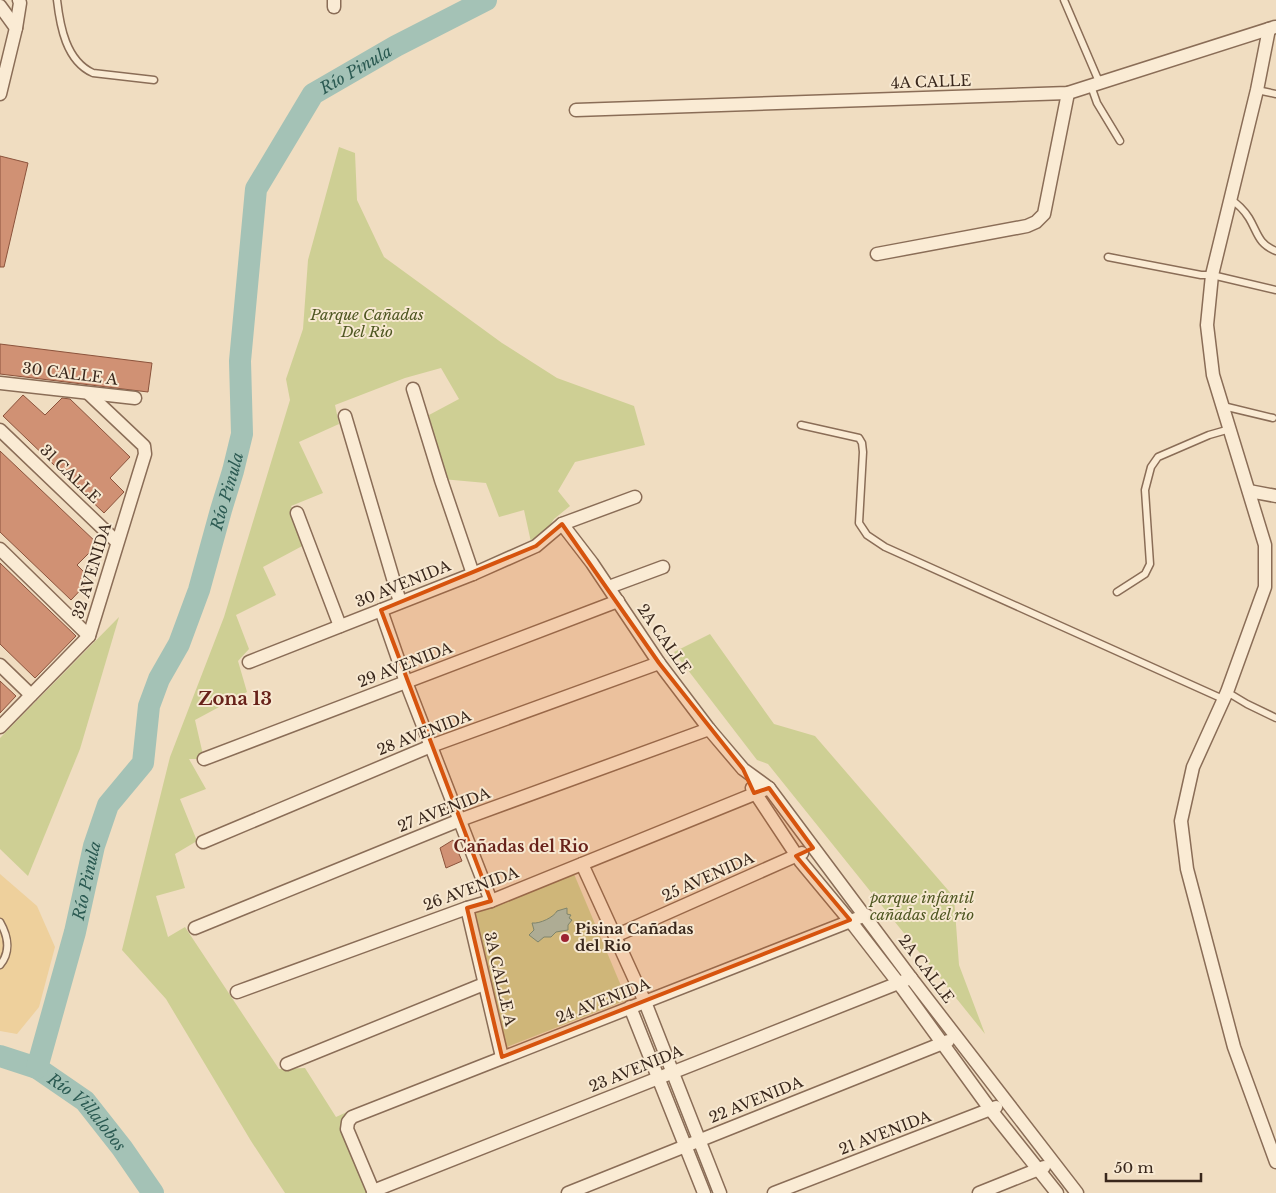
<svg xmlns="http://www.w3.org/2000/svg" width="1276" height="1193" font-family="'Libre Baskerville',serif">
	<style>
		.green { fill: #cecf94 }
		.sand { fill: #eed09c }
		.water { fill: #a4c2b6; stroke: #6a9183 }
		.lines { fill: none; stroke-linecap: round; stroke-linejoin: round }
		.river { stroke: #a4c2b6; stroke-width: 22 }
		.building { fill: #d09174; stroke: #8b533c }
		.service-casing { stroke: #8a6d57; stroke-width: 9 }
		.minor-casing { stroke: #8a6d57; stroke-width: 15 }
		.service { stroke: #faebd4; stroke-width: 6 }
		.minor { stroke: #faebd4; stroke-width: 12 }
		.marked { fill: #d6540e; fill-opacity: 0.2; stroke: #d6540e; stroke-width: 4; stroke-linejoin: round }
		.poi-dot { fill: #9d2431; stroke: #f7e8d1; stroke-width: 2 }
		.labels { text-anchor: middle; stroke-width: 4; stroke-linejoin: round; paint-order: stroke }
		.street-label { font-size: 15px; fill: #39271c; stroke: #f7e8d1 }
		.park-label { font-size: 15px; font-style: italic; fill: #4f5722; stroke: #f7e8d1 }
		.poi-label { font-size: 15px; font-weight: bold; fill: #39271c; stroke: #f7e8d1; text-anchor: start }
		.water-label { font-size: 16px; font-style: italic; fill: #2b5a52; stroke: #f7e8d1 }
		.neighbourhood-label { font-size: 16px; font-weight: bold; fill: #68221a; stroke: #f7e8d1 }
		.quarter-label { font-size: 18px; font-weight: bold; fill: #68221a; stroke: #f7e8d1 }
	</style>
	<rect width="100%" height="100%" fill="#f0ddc1"/>
	<g class="green">
		<polygon points="339,147 355,153 357,200 384,257 502,343 557,378 634,406 645,445 575,462 558,491 570,506 554,519 543,536 531,542 524,510 499,517 486,483 442,479 429,415 459,399 441,368 405,378 335,405 339,424 299,442 323,493 291,506 306,544 263,567 276,595 236,615 249,649 238,661 247,692 195,720 204,759 189,759 206,789 180,799 197,841 175,854 185,888 156,896 168,937 185,927 279,1069 305,1068 336,1117 347,1112 377,1193 285,1193 251,1141 166,999 122,950 170,757 224,617 290,400 286,379 303,329 308,260"/>
		<polygon points="119,617 80,749 28,876 0,849 0,738"/>
		<polygon points="710,634 774,724 815,736 954,897 959,965 985,1034 768,764 757,760 674,652"/>
		<polygon points="574,874 627,1000 504,1048 468,909"/>
	</g>
	<polygon class="sand" points="0,874 37,906 55,947 39,1007 17,1034 0,1031"/>
	<path class="water" d="M 567,908 L 567,914 L 571,915 L 569,918 L 572,920 L 568,925 L 568,930 L 556,932 L 551,937 L 544,937 L 538,942 L 529,935 L 534,930 L 532,923 C 540,924 554,917 557,911 Z"/>
	<g class="lines">
		<g class="river">
			<path id="s1" d="M 0,1056 L 37,1068 L 85,1101 L 122,1148 L 153,1193"/>
			<path id="s2" d="M 37,1068 L 75,932 L 94,846 L 108,805 L 143,763 L 149,706 L 159,679 L 179,644 L 199,590 L 221,510 L 233,471 L 242,434 L 240,361 L 256,189 L 313,94 L 396,46 L 486,0"/>
		</g>
	</g>
	<g class="building">
		<polygon points="0,156 28,163 4,267 0,267"/>
		<polygon points="0,344 152,363 148,392 0,374"/>
		<polygon points="23,395 45,415 62,398 70,399 130,457 110,478 124,492 104,513 3,416"/>
		<polygon points="0,451 98,544 77,565 91,579 71,600 0,532"/>
		<polygon points="0,563 76,636 35,678 0,644"/>
		<polygon points="0,681 16,696 0,713"/>
		<polygon points="453,840 462,861 446,868 440,848"/>
	</g>
	<g class="lines">
		<g class="service-casing">
			<g id="service">
				<path d="M 57,0 C 60,26 66,61 93,73 L 154,80"/>
				<polyline points="1064,0 1097,77 1101,83"/>
				<polyline points="1091,86 1097,103 1120,141"/>
				<polyline points="1257,90 1276,94"/>
				<path d="M 1230,199 C 1238,204 1244,210 1249,218 C 1258,233 1258,244 1276,251"/>
				<polyline points="1108,257 1201,275 1212,275 1276,290"/>
				<polyline points="1223,406 1273,418"/>
				<polyline points="801,425 859,438 862,443 863,452 859,523 867,535 885,547 1223,699"/>
				<polyline points="1117,592 1145,574 1150,564 1145,490 1151,467 1158,457 1209,435 1230,429"/>
				<polyline points="1227,692 1247,704 1276,718"/>
				<path d="M 0,922 C 8,936 11,952 0,965"/>
			</g>
		</g>
		<g class="minor-casing">
			<g id="minor">
				<polyline points="334,0 334,7"/>
				<polyline points="0,6 16,28"/>
				<polyline points="1269,29 1257,90 1212,275 1207,325 1213,375 1265,545 1265,587 1227,692 1193,767 1181,821 1187,869 1234,1047 1276,1162"/>
				<polyline points="0,94 16,28 20,3 19,0"/>
				<polyline points="576,110 1068,93 1275,27"/>
				<polyline points="877,254 1027,226 1036,222 1044,214 1068,93"/>
				<polyline points="0,383 135,398"/>
				<polyline points="413,389 441,480 473,574"/>
				<polyline points="345,416 400,602"/>
				<polyline points="0,430 117,542"/>
				<polyline points="1249,491 1276,496"/>
				<polyline points="297,513 340,626"/>
				<polyline points="562,524 592,563 659,663 709,729 743,769 769,788 911,978 1077,1193"/>
				<polyline points="0,549 89,636"/>
				<polyline points="609,587 663,567"/>
				<polyline points="381,610 406,682 491,901"/>
				<polyline points="249,662 473,574 536,546 562,524 635,497"/>
				<polyline points="0,665 31,695"/>
				<polyline points="0,727 89,636 145,454 144,446 89,394"/>
				<polyline points="204,759 618,601"/>
				<polyline points="752,788 801,862 855,927 903,989 990,1109 1057,1193"/>
				<polyline points="203,842 431,746 659,663"/>
				<polyline points="582,864 645,1002 720,1193"/>
				<polyline points="467,908 502,1057"/>
				<polyline points="195,928 460,820 709,729"/>
				<polyline points="615,936 802,853"/>
				<polyline points="237,992 467,908 491,901 769,788"/>
				<polyline points="630,1007 704,1193"/>
				<polyline points="287,1064 484,984"/>
				<polyline points="373,1191 911,978"/>
				<polyline points="374,1193 347,1129 348,1122 352,1117 866,915"/>
				<polyline points="568,1193 948,1041"/>
				<polyline points="774,1193 996,1107"/>
				<polyline points="979,1193 1044,1167"/>
			</g>
		</g>
		<use href="#service" class="service"/>
		<use href="#minor" class="minor"/>
	</g>
	<path class="marked" d="M 562,524 L 659,663 L 743,769 L 754,793 L 769,788 L 813,848 L 796,856 L 850,920 L 502,1057 L 467,908 L 491,901 L 381,610 L 536,546 Z"/>
	<circle class="poi-dot" cx="565" cy="938" r="5"/>
	<g class="labels">
		<g class="street-label">
			<text transform="translate(931 82) rotate(-2)" y="5">4A CALLE</text>
			<text transform="translate(70 374) rotate(7)" y="5">30 CALLE A</text>
			<text transform="translate(70 474) rotate(44)" y="5">31 CALLE</text>
			<text transform="translate(92 571) rotate(-73)" y="5">32 AVENIDA</text>
			<text transform="translate(403 584) rotate(-22)" y="5">30 AVENIDA</text>
			<text transform="translate(664 639) rotate(55)" y="5">2A CALLE</text>
			<text transform="translate(405 665) rotate(-21)" y="5">29 AVENIDA</text>
			<text transform="translate(424 733) rotate(-21)" y="5">28 AVENIDA</text>
			<text transform="translate(444 810) rotate(-21)" y="5">27 AVENIDA</text>
			<text transform="translate(708 877) rotate(-24)" y="5">25 AVENIDA</text>
			<text transform="translate(471 889) rotate(-20)" y="5">26 AVENIDA</text>
			<text transform="translate(926 969) rotate(53)" y="5">2A CALLE</text>
			<text transform="translate(500 979) rotate(77)" y="5">3A CALLE A</text>
			<text transform="translate(603 1001) rotate(-21)" y="5">24 AVENIDA</text>
			<text transform="translate(636 1069) rotate(-22)" y="5">23 AVENIDA</text>
			<text transform="translate(756 1100) rotate(-22)" y="5">22 AVENIDA</text>
			<text transform="translate(885 1133) rotate(-21)" y="5">21 AVENIDA</text>
		</g>
		<g class="park-label">
			<text x="367" y="320">Parque Cañadas<tspan x="367" dy="17">Del Rio</tspan></text>
			<text x="922" y="903">parque infantil<tspan x="922" dy="17">cañadas del rio</tspan></text>
		</g>
		<g class="poi-label">
			<text x="575" y="934">Pisina Cañadas<tspan x="575" dy="17">del Rio</tspan></text>
		</g>
		<g class="water-label">
			<text dy="6" stroke="none"><textPath href="#s2" startOffset="1079">Río Pinula</textPath></text>
			<text dy="6" stroke="none"><textPath href="#s2" startOffset="614">Río Pinula</textPath></text>
			<text dy="6" stroke="none"><textPath href="#s2" startOffset="194">Río Pinula</textPath></text>
			<text dy="6" stroke="none"><textPath href="#s1" startOffset="106">Río Villalobos</textPath></text>
		</g>
		<g class="neighbourhood-label">
			<text x="521" y="852">Cañadas del Rio</text>
		</g>
		<g class="quarter-label">
			<text x="235" y="705">Zona 13</text>
		</g>
	</g>
	<path d="M1106 1173v8h95v-8" fill="none" stroke="#39271c" stroke-width="2.5"/>
	<text x="1114" y="1173" font-size="15" fill="#39271c" stroke="#f7e8d1" stroke-width="4" paint-order="stroke">50 m</text>
</svg>
